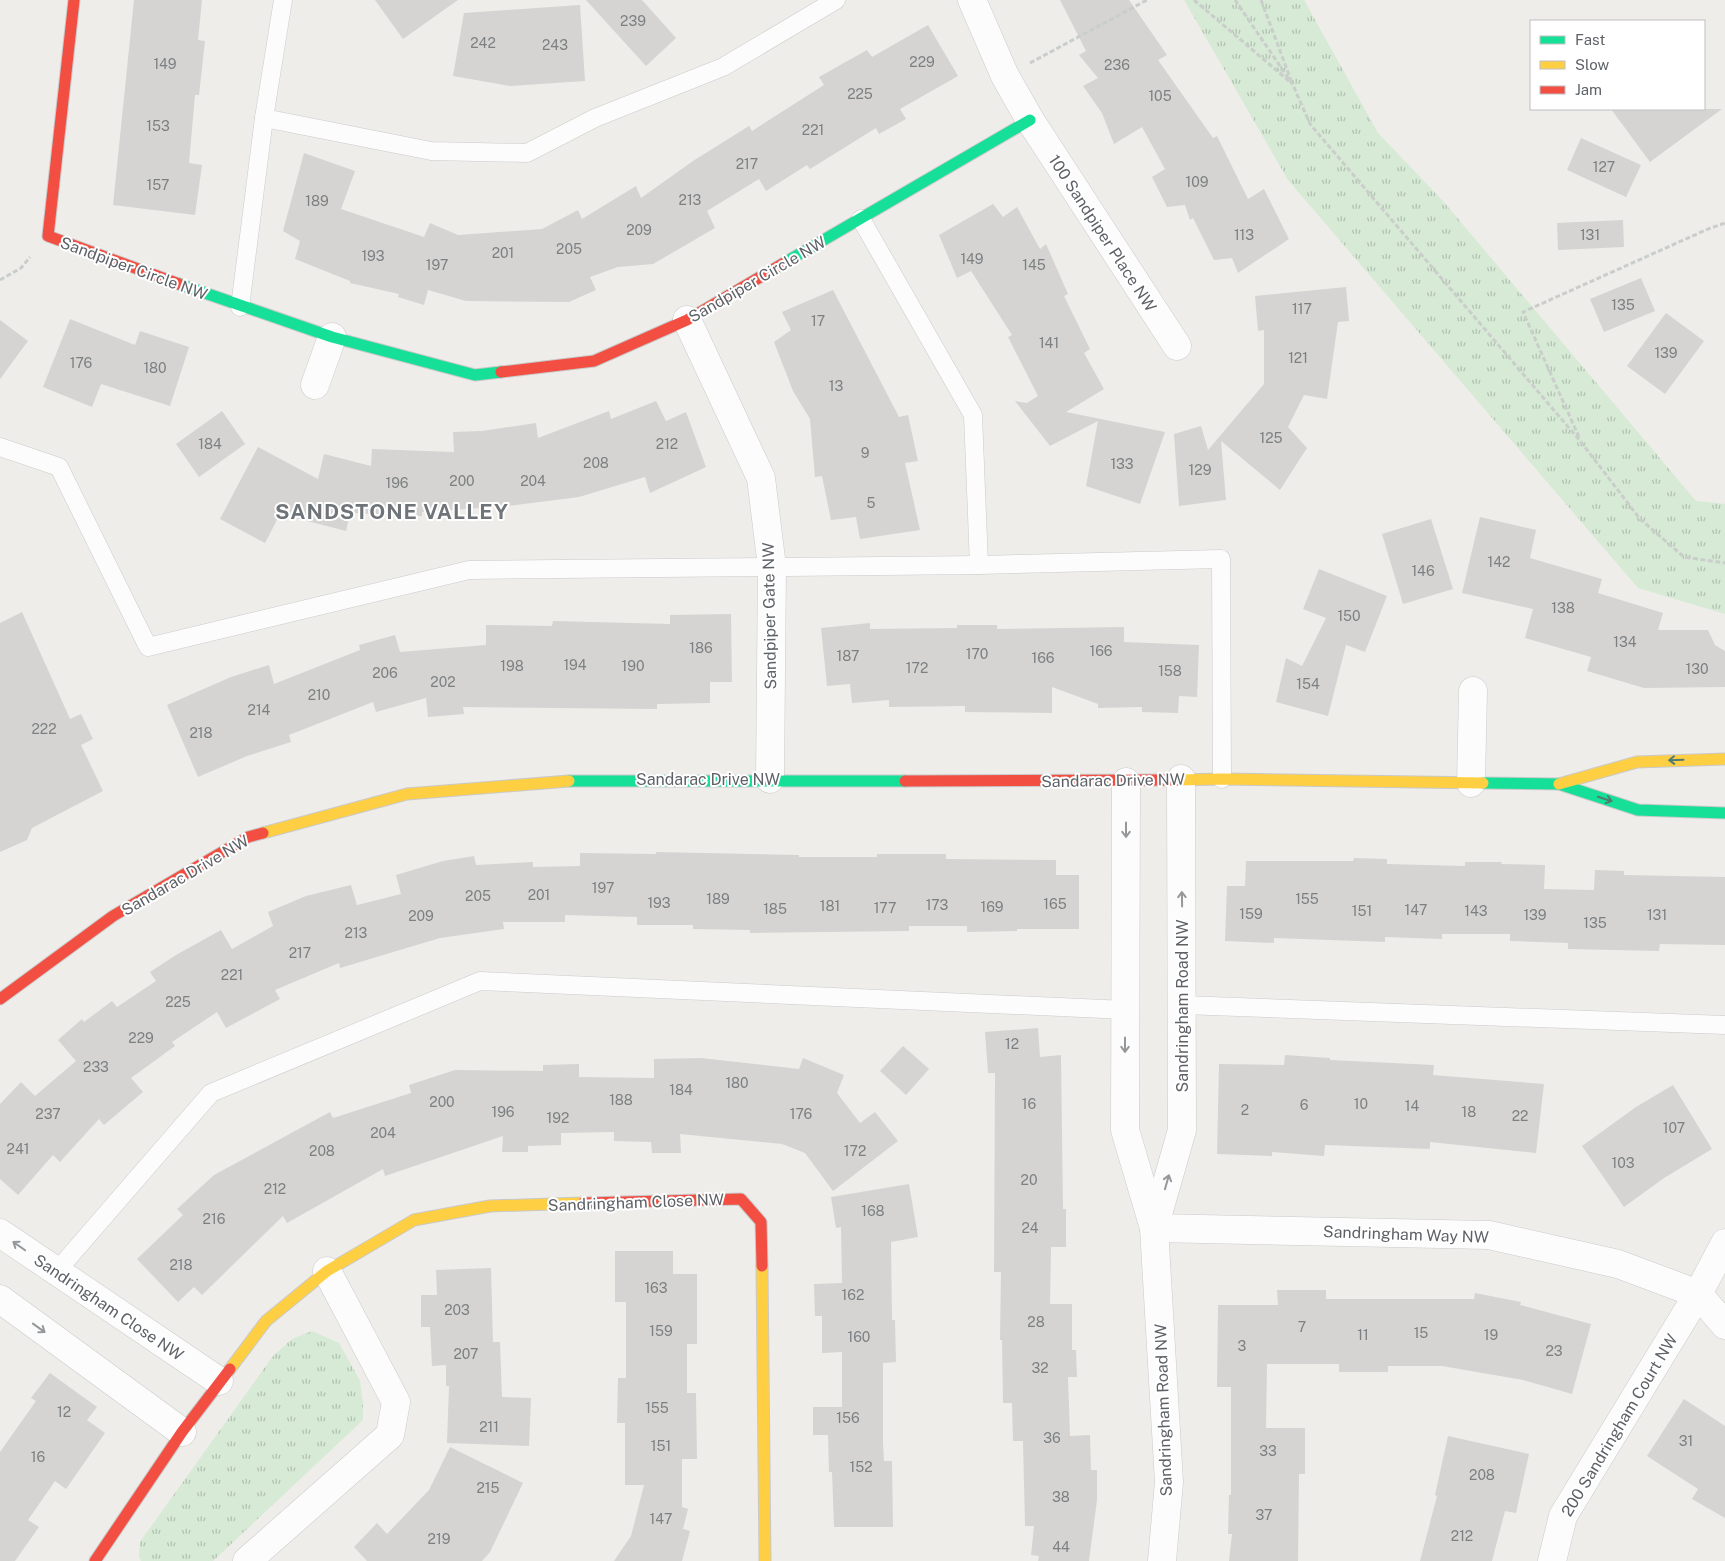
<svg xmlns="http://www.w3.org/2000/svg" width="1725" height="1561" font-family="'Public Sans',sans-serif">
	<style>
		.park { fill: url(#park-tufts) }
		.building { fill: #d5d4d2 }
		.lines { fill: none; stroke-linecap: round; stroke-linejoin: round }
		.lane-casing { stroke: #cacbcb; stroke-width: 19 }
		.street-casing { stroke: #cacbcb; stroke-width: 29 }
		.fast-casing { stroke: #c9c9ca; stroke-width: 13 }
		.slow-casing { stroke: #c9c9ca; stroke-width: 13 }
		.jam-casing { stroke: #c9c9ca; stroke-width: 13 }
		.path { stroke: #cacecb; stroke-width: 3; stroke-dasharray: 5 2.5; stroke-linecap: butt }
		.lane { stroke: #fcfcfc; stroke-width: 18 }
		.street { stroke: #fcfcfc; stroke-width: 28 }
		.fast { stroke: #16e098; stroke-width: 11 }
		.slow { stroke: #ffcf43; stroke-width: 11 }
		.jam { stroke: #f24e42; stroke-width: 11 }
		.oneway { stroke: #507b71 }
		.oneway2 { stroke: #95989b }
		.labels { text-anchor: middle; stroke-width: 4; stroke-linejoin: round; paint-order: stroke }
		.number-label { font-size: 14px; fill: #7d8083 }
		.street-label { font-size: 16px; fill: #5e6267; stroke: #fff }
		.district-label { font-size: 21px; font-weight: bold; letter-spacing: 1px; fill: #6f7479; stroke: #fff }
	</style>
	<defs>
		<pattern id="park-tufts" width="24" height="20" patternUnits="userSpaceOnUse" patternTransform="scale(1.25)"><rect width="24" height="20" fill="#d6ead5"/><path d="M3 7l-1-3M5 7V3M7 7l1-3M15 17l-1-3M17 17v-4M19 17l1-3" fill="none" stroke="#b1c1b1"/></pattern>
	</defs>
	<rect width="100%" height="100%" fill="#eeede9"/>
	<g class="park">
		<polygon points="1184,0 1304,0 1378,133 1443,201 1696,501 1725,504 1725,614 1638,588 1288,180"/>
		<polygon points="312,1331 339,1343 360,1381 363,1403 363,1420 213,1561 141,1561 139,1556 140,1542 273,1356 292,1339"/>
	</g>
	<g class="building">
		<polygon points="134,0 202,0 198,40 205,41 199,95 195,95 189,163 202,165 195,215 113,205"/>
		<polygon points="375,0 458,0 403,39"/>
		<polygon points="586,0 642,0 676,38 646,66"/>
		<polygon points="1060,0 1129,0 1167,55 1158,60 1213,138 1217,136 1248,199 1264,189 1289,239 1238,273 1232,258 1214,260 1193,218 1190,220 1185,205 1167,207 1152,177 1165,169 1142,127 1114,144 1102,113 1083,86 1098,78 1079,55 1086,51"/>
		<polygon points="580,5 585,81 510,86 453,76 464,13"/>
		<polygon points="928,25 958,76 900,109 906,119 879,134 876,128 810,169 807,165 766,191 759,179 707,211 715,228 653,264 618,267 590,277 596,290 569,302 466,301 428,290 424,305 398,297 399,294 350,283 350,281 295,259 300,241 283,231 304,153 355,171 341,209 424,237 430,223 458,235 542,229 578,210 582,219 636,186 641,198 693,161 749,126 752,131 824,85 819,77 867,50 872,57"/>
		<polygon points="1611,109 1722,109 1650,162"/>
		<polygon points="1581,138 1641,165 1626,197 1567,170"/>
		<polygon points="993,204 1003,217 1017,207 1040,249 1046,244 1068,294 1064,296 1090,349 1084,353 1104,389 1066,412 1165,432 1140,504 1086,486 1098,421 1050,446 1015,401 1027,403 1038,396 1008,337 1012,335 971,271 957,278 939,235"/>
		<polygon points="1623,220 1624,247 1558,250 1557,223"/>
		<polygon points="1641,278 1655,311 1604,332 1590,299"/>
		<polygon points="1346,287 1349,321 1338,322 1327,399 1304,395 1288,427 1307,448 1280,490 1221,441 1226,500 1179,506 1174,434 1201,426 1208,450 1264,384 1264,330 1258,331 1255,296"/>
		<polygon points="833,290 899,417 908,415 918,461 905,463 920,530 860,539 856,517 831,520 822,476 815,477 810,419 793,391 774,342 791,330 782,312"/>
		<polygon points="1666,313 1704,341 1665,394 1627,366"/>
		<polygon points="70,319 135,345 140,331 189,347 170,406 101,384 92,407 43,387"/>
		<polygon points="0,320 28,341 0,379"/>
		<polygon points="656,401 666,421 686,412 706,467 650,493 645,477 579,497 508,506 422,512 422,516 350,513 346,531 280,514 265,543 220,519 258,447 318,479 324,454 371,466 372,449 454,452 453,432 482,431 536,423 538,438 609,411 611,419"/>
		<polygon points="222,411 245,444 199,477 176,444"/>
		<polygon points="1480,517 1536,530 1530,558 1602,579 1598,593 1663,613 1658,630 1708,630 1715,645 1725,651 1725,687 1644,688 1587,671 1591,657 1525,638 1533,609 1462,593"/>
		<polygon points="1431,519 1453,589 1403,604 1382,534"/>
		<polygon points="1319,569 1387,596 1365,652 1346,645 1328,716 1276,702 1286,658 1302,666 1326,618 1303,609"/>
		<polygon points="22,612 70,719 81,714 93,739 81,745 103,791 32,828 27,840 0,852 0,623"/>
		<polygon points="731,614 732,682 710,682 710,703 657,704 657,709 463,707 464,714 428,717 426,698 376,712 373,702 289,735 291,742 247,756 198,777 167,705 231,677 269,665 274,684 360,650 359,645 395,635 400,652 486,645 486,625 552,626 553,621 670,624 670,615"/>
		<polygon points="870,623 870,629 957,628 957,625 997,625 997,629 1124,627 1124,642 1199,645 1197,697 1179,696 1178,713 1142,712 1142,707 1098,708 1098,704 1052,687 1052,713 965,712 965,706 889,707 889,700 852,703 850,684 827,686 821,628"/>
		<polygon points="656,852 799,855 799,857 877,857 877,854 946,854 946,859 1056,860 1056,875 1079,875 1079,929 1017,929 1017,931 967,932 967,926 909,926 909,931 750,933 750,930 693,929 693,925 637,925 637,917 565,915 565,922 503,922 504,929 440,938 340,968 339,963 275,990 280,999 226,1028 217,1012 172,1042 175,1046 131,1078 143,1092 104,1125 99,1119 60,1162 53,1155 18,1195 0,1179 0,1104 21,1082 35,1096 76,1061 58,1040 82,1019 84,1022 112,1001 117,1007 156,981 150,972 176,955 221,930 232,949 273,926 268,912 306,896 351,885 357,905 401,894 396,875 443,861 474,856 476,865 533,862 533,867 580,866 580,853 656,854"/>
		<polygon points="1354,858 1387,859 1387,864 1465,866 1465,862 1502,862 1501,864 1545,865 1544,889 1594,890 1595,870 1624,871 1624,875 1725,877 1725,945 1660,944 1659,951 1568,949 1568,943 1510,941 1510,934 1442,934 1442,939 1385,937 1385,942 1274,938 1274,943 1225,941 1227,886 1245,886 1246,861 1353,861"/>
		<polygon points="1038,1028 1040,1057 1061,1055 1063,1209 1066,1209 1066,1247 1051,1247 1050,1304 1072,1304 1072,1350 1076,1350 1077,1377 1068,1377 1070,1436 1090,1435 1091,1470 1097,1470 1097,1500 1089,1561 1038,1561 1039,1556 1031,1555 1034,1526 1025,1526 1023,1441 1013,1441 1012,1403 1003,1403 1002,1340 1000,1340 1001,1272 994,1272 995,1073 988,1073 985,1032"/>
		<polygon points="903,1046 929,1069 906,1095 880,1071"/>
		<polygon points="1285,1055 1330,1058 1330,1060 1434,1065 1433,1075 1544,1084 1536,1153 1430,1142 1430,1149 1325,1145 1324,1156 1272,1152 1272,1156 1217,1154 1219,1064 1284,1065"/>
		<polygon points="701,1058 799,1069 803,1058 844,1075 837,1093 860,1123 875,1112 898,1141 833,1191 805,1153 782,1144 680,1134 681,1153 652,1153 651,1142 614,1141 614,1132 561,1133 561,1145 528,1146 528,1152 502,1152 503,1136 385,1176 383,1169 287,1223 283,1216 202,1295 194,1287 178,1302 137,1259 183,1215 177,1209 214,1175 330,1112 333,1118 411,1093 409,1085 455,1070 543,1071 543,1065 579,1064 579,1077 654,1078 654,1059"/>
		<polygon points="1673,1085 1712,1149 1664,1178 1624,1207 1582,1146 1636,1107"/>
		<polygon points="909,1184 918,1237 891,1242 892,1320 895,1320 896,1362 883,1363 883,1443 884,1461 892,1461 893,1527 834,1527 832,1472 829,1472 828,1435 813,1435 813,1407 842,1407 842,1352 822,1353 822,1316 815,1316 814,1284 842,1283 841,1227 836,1228 831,1197"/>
		<polygon points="615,1251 673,1251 673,1274 697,1274 697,1344 687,1344 687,1393 696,1393 697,1459 682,1459 682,1507 688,1509 683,1529 690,1531 682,1561 614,1561 631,1536 644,1485 625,1485 625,1423 617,1423 618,1378 626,1378 626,1302 615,1302"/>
		<polygon points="491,1268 493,1342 500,1342 502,1397 531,1398 529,1446 447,1443 449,1386 446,1386 446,1365 432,1366 430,1327 421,1327 421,1295 437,1295 436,1270"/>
		<polygon points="1277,1290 1326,1290 1326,1299 1474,1299 1475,1293 1521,1302 1520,1305 1591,1324 1572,1394 1523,1380 1442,1366 1388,1366 1388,1372 1339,1372 1339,1364 1267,1364 1266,1428 1305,1428 1305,1474 1299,1474 1298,1561 1229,1561 1232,1534 1228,1534 1229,1495 1231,1495 1231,1387 1217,1387 1218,1305 1278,1305"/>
		<polygon points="50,1373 97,1407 87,1420 105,1433 66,1489 55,1481 28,1520 39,1527 15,1561 0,1561 0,1452 36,1401 31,1398"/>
		<polygon points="1684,1399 1725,1426 1725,1518 1692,1499 1698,1489 1647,1456"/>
		<polygon points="1448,1436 1529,1454 1516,1513 1505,1511 1492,1561 1420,1561 1437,1496 1435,1495"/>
		<polygon points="450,1447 523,1483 490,1552 482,1561 367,1561 354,1547 377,1523 387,1534 429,1490"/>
	</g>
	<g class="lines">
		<g class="lane-casing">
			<g id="lane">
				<polyline points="264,118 431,151 527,153 595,118 723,67 836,0"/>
				<polyline points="861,219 973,415 979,565"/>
				<polyline points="240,307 264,118 283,0"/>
				<polyline points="0,447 59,467 148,647 469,570 979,565 1221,559 1222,779"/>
				<polyline points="1183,1005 1725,1025"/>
				<polyline points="56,1272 211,1093 480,981 1126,1010"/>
			</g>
		</g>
		<g class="street-casing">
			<g id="street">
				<polyline points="972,0 1005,76 1030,120 1177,346"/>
				<polyline points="687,320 761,478 772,567 770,779"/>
				<polyline points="315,385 332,337"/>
				<polyline points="1126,782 1125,1130 1154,1228 1169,1482 1162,1561"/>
				<polyline points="1471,783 1473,691"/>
				<polyline points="1154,1228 1489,1235 1618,1264 1698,1294 1725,1325"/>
				<polyline points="1154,1228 1182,1130 1181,779"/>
				<polyline points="0,1233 219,1381"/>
				<polyline points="0,1299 182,1432"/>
				<polyline points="247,1561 390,1435 396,1402 327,1271"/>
				<polyline points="1552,1561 1563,1516 1698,1294 1725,1243"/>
			</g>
		</g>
		<g class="fast-casing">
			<g id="fast">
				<polyline points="784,263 1030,120"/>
				<polyline points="179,284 332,337 475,375 501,372"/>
				<polyline points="569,781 905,781"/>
				<polyline points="1483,783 1559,784 1638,810 1725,813"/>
			</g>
		</g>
		<g class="slow-casing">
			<g id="slow">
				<polyline points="1178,780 1222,779 1483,783"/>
				<polyline points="1559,784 1637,762 1725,759"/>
				<polyline points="263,833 407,794 569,781"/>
				<polyline points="762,1266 765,1561"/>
				<polyline points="230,1369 266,1321 327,1271 414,1220 490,1206 583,1203"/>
			</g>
		</g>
		<g class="jam-casing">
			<g id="jam">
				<polyline points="74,0 48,236 179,284"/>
				<polyline points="501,372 594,361 687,320 784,263"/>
				<polyline points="905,781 1178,780"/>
				<polyline points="0,999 113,916 248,837 263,833"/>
				<polyline points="583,1203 741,1199 761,1222 762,1266"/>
				<polyline points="95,1561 182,1432 230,1369"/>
			</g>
		</g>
		<g class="path">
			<polyline points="1194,0 1289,81"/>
			<polyline points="1235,0 1293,85 1310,124 1581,442 1640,519 1684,557 1725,563"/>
			<polyline points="1261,0 1291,80"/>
			<polyline points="1030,63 1147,0"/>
			<polyline points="0,280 21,268 30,257"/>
			<polyline points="1579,437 1523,312 1708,229 1725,223"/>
		</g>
		<use href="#lane" class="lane"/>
		<use href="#street" class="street"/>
		<use href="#fast" class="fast"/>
		<use href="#slow" class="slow"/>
		<use href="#jam" class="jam"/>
	</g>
	<defs><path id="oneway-shaft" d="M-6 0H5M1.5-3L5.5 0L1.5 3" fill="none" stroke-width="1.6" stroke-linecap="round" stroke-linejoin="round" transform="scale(1.25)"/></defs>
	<g class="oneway">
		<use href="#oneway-shaft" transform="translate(1676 760) rotate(178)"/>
		<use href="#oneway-shaft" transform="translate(1605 799) rotate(18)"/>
	</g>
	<g class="oneway2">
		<use href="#oneway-shaft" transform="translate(1126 830) rotate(90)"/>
		<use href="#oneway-shaft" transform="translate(1182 899) rotate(-91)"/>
		<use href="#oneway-shaft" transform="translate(1125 1045) rotate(90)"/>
		<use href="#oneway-shaft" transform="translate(1167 1182) rotate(-74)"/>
		<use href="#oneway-shaft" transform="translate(19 1246) rotate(-145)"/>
		<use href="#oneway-shaft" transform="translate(39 1328) rotate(36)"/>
	</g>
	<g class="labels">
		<g class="number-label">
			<text x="633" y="26">239</text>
			<text x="483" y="48">242</text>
			<text x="555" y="50">243</text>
			<text x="922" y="67">229</text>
			<text x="165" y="69">149</text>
			<text x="1117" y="70">236</text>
			<text x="860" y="99">225</text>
			<text x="1160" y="101">105</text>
			<text x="158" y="131">153</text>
			<text x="813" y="135">221</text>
			<text x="747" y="169">217</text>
			<text x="1604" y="172">127</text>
			<text x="1197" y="187">109</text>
			<text x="158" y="190">157</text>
			<text x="690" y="205">213</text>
			<text x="317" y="206">189</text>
			<text x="639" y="235">209</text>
			<text x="1244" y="240">113</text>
			<text x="1590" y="240">131</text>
			<text x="569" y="254">205</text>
			<text x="503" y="258">201</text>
			<text x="373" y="261">193</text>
			<text x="972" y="264">149</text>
			<text x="437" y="270">197</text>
			<text x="1034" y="270">145</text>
			<text x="1623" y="310">135</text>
			<text x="1302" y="314">117</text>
			<text x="818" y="326">17</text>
			<text x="1049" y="348">141</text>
			<text x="1666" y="358">139</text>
			<text x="1298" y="363">121</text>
			<text x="81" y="368">176</text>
			<text x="155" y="373">180</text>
			<text x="836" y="391">13</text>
			<text x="1271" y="443">125</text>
			<text x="210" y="449">184</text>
			<text x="667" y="449">212</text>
			<text x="865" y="458">9</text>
			<text x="596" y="468">208</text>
			<text x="1122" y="469">133</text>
			<text x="1200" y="475">129</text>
			<text x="462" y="486">200</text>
			<text x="533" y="486">204</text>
			<text x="397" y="488">196</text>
			<text x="871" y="508">5</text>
			<text x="1499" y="567">142</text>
			<text x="1423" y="576">146</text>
			<text x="1563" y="613">138</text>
			<text x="1349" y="621">150</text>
			<text x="1625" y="647">134</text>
			<text x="701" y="653">186</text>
			<text x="1101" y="656">166</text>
			<text x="977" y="659">170</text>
			<text x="848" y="661">187</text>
			<text x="1043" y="663">166</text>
			<text x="575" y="670">194</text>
			<text x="512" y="671">198</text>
			<text x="633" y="671">190</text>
			<text x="917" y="673">172</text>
			<text x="1697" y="674">130</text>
			<text x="1170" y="676">158</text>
			<text x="385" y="678">206</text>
			<text x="443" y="687">202</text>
			<text x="1308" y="689">154</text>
			<text x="319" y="700">210</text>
			<text x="259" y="715">214</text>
			<text x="44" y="734">222</text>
			<text x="201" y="738">218</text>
			<text x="603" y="893">197</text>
			<text x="539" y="900">201</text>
			<text x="478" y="901">205</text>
			<text x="718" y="904">189</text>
			<text x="1307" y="904">155</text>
			<text x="659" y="908">193</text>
			<text x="1055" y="909">165</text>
			<text x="937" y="910">173</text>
			<text x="830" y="911">181</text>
			<text x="992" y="912">169</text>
			<text x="885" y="913">177</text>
			<text x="775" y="914">185</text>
			<text x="1416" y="915">147</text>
			<text x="1362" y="916">151</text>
			<text x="1476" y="916">143</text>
			<text x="1251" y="919">159</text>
			<text x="1535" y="920">139</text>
			<text x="1657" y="920">131</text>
			<text x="421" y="921">209</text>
			<text x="1595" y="928">135</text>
			<text x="356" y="938">213</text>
			<text x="300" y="958">217</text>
			<text x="232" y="980">221</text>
			<text x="178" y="1007">225</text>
			<text x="141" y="1043">229</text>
			<text x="1012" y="1049">12</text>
			<text x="96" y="1072">233</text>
			<text x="737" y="1088">180</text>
			<text x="681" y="1095">184</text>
			<text x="621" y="1105">188</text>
			<text x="442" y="1107">200</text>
			<text x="1029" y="1109">16</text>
			<text x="1361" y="1109">10</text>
			<text x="1304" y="1110">6</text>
			<text x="1412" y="1111">14</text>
			<text x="1245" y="1115">2</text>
			<text x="503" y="1117">196</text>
			<text x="1469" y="1117">18</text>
			<text x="48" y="1119">237</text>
			<text x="801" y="1119">176</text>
			<text x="1520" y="1121">22</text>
			<text x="558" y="1123">192</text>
			<text x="1674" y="1133">107</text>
			<text x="383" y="1138">204</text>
			<text x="18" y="1154">241</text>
			<text x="322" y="1156">208</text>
			<text x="855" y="1156">172</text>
			<text x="1623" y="1168">103</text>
			<text x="1029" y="1185">20</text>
			<text x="275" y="1194">212</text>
			<text x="873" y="1216">168</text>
			<text x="214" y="1224">216</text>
			<text x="1030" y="1233">24</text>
			<text x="181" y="1270">218</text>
			<text x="656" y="1293">163</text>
			<text x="853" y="1300">162</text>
			<text x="457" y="1315">203</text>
			<text x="1036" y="1327">28</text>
			<text x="1302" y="1332">7</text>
			<text x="661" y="1336">159</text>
			<text x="1421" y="1338">15</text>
			<text x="1363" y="1340">11</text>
			<text x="1491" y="1340">19</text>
			<text x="859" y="1342">160</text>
			<text x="1242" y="1351">3</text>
			<text x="1554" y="1356">23</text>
			<text x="466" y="1359">207</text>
			<text x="1040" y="1373">32</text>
			<text x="657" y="1413">155</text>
			<text x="64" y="1417">12</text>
			<text x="848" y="1423">156</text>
			<text x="489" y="1432">211</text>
			<text x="1052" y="1443">36</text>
			<text x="1686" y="1446">31</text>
			<text x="661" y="1451">151</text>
			<text x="1268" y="1456">33</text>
			<text x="38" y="1462">16</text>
			<text x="861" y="1472">152</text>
			<text x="1482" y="1480">208</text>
			<text x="488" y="1493">215</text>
			<text x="1061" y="1502">38</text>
			<text x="1264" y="1520">37</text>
			<text x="661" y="1524">147</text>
			<text x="1462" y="1541">212</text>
			<text x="439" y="1544">219</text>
			<text x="1061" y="1552">44</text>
		</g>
		<g class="street-label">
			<text transform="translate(1103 233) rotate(57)" y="6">100 Sandpiper Place NW</text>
			<text transform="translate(134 268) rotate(20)" y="6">Sandpiper Circle NW</text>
			<text transform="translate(757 279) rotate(-30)" y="6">Sandpiper Circle NW</text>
			<text transform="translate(769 616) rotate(-91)" y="6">Sandpiper Gate NW</text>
			<text x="708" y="785">Sandarac Drive NW</text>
			<text transform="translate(1113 780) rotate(-1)" y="6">Sandarac Drive NW</text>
			<text transform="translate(185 875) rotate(-30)" y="6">Sandarac Drive NW</text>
			<text transform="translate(1182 1006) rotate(-90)" y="6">Sandringham Road NW</text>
			<text transform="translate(636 1202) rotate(-2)" y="6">Sandringham Close NW</text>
			<text transform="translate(1406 1234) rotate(2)" y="6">Sandringham Way NW</text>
			<text transform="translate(109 1307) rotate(34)" y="6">Sandringham Close NW</text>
			<text transform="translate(1163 1410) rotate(-92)" y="6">Sandringham Road NW</text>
			<text transform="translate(1619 1425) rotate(-59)" y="6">200 Sandringham Court NW</text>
		</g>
		<g class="district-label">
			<text x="392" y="519">SANDSTONE VALLEY</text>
		</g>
	</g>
	<rect x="1530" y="20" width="175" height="90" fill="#ffffff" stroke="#bfc0c2"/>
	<rect x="1540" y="36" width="25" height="8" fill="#16e098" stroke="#bfc0c2"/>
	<text x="1575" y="45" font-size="15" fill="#5e6267">Fast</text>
	<rect x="1540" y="61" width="25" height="8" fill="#ffcf43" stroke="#bfc0c2"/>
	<text x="1575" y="70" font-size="15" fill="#5e6267">Slow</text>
	<rect x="1540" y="86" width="25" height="8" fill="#f24e42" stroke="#bfc0c2"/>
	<text x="1575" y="95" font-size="15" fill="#5e6267">Jam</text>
</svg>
